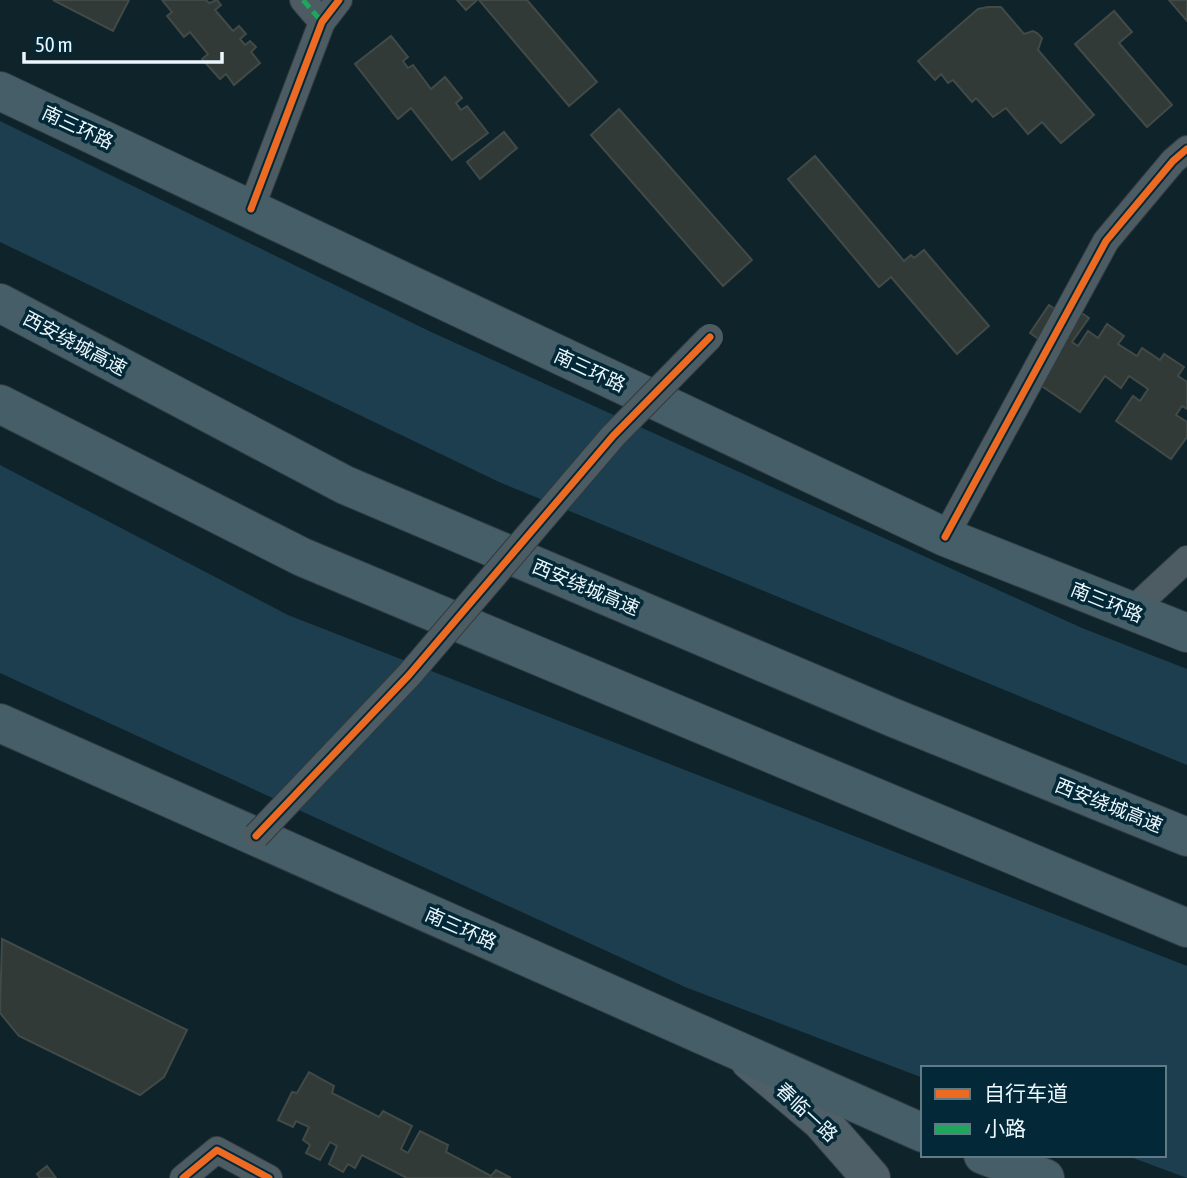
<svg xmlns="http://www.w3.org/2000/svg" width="1187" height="1178" font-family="'Asap Condensed','Noto Sans SC',sans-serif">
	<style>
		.green { fill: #1d3e4e }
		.building { fill: #323a37; stroke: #414a46; stroke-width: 2 }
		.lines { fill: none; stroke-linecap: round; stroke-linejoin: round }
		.street-casing { stroke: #303b41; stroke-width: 28 }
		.secondary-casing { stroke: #303b41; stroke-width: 40 }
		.highway-casing { stroke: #303b41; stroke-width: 40 }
		.street { stroke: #4d5b62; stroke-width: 26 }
		.secondary { stroke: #4e5f67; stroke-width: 38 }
		.highway { stroke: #465e67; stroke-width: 38 }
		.street-bridge-casing { stroke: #303b41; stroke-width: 28; stroke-linecap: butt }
		.street-bridge { stroke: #4d5b62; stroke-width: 26 }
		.quiet { stroke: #20a55d; stroke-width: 5; stroke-dasharray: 10 5; stroke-linecap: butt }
		.cycleway-casing { stroke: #032837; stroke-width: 11 }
		.cycleway { stroke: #ed6a23; stroke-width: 7 }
		.labels { text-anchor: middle; stroke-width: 7; stroke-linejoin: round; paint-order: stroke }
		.street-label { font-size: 19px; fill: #ebf7fd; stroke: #032837 }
	</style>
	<rect width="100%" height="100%" fill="#0f232b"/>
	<g class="green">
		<polygon points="0,121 429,331 1082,628 1187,669 1187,765 499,482 0,242"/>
		<polygon points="0,465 288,615 1187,966 1187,1178 1125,1155 1164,1155 1164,1068 923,1068 923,1078 685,987 0,673"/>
	</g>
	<g class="building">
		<polygon points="53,0 129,0 113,31"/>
		<polygon points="162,0 206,0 209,3 217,0 221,5 215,10 233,31 239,26 246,34 240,39 245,45 250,41 256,47 251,52 260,63 234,85 226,74 220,79 202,59 208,54 190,32 184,37 167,16 172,12"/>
		<polygon points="457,0 477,0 466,10"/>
		<polygon points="479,0 527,0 597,82 569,106"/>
		<polygon points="1169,0 1187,0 1187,21"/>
		<polygon points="988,7 1001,7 1024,34 1033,31 1037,33 1042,38 1038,50 1094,115 1061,143 1042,122 1028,134 1006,108 993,117 976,98 972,102 953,80 948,83 941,74 935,80 918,61 978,9"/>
		<polygon points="1114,11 1132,32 1119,43 1172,105 1147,127 1075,44"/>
		<polygon points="391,36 408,57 403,61 408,68 413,65 431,89 445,77 462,98 456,103 461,110 467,106 488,133 452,160 411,108 398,119 355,64"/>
		<polygon points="619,109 752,260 723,286 591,135"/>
		<polygon points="504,132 517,148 480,179 467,162"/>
		<polygon points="815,156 904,261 911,255 914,258 924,250 989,326 957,354 891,277 879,287 788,179"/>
		<polygon points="1049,305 1064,315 1071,306 1089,318 1072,342 1078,346 1088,331 1098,338 1107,324 1124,336 1118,344 1137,356 1142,348 1160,360 1164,354 1184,367 1178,376 1187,382 1187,409 1182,406 1176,415 1187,422 1187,437 1171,459 1116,421 1133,396 1140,401 1148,389 1129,376 1121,388 1105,376 1080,412 1021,372 1050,347 1030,333"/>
		<polygon points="2,939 187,1030 164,1077 140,1095 19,1036 0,1013"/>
		<polygon points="309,1072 334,1086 332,1093 379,1117 383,1111 412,1126 401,1149 408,1153 420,1131 448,1145 446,1152 491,1176 496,1170 511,1178 407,1178 362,1155 355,1168 348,1164 343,1172 329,1164 337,1146 330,1142 320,1160 306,1153 310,1145 303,1140 309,1127 296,1121 293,1127 278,1120 292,1092 297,1093"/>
		<polygon points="47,1166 56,1178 40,1178 37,1174"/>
	</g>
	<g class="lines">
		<g class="street-casing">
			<g id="street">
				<polyline points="303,0 322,22"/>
				<polyline points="251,209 322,22 339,0"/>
				<polyline points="945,537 1106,241 1173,161 1187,149"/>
				<polyline points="1130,612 1187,559"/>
				<polyline points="183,1178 217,1150 269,1178"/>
			</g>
		</g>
		<g class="secondary-casing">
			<polyline id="secondary" points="750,1061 821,1121 871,1178"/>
		</g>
		<g class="highway-casing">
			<g id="highway">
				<polyline points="0,91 945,537 1187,633"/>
				<polyline points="0,303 345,485 894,718 1187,837"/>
				<polyline points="0,404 302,557 1187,928"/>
				<polyline points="0,723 923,1133"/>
				<polyline points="983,1155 1045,1178"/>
			</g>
		</g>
		<use href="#street" class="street"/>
		<use href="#secondary" class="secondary"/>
		<use href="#highway" class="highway"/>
		<g class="street-bridge-casing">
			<polyline id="street-bridge" points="256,836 409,675 613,436 710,337"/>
		</g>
		<use href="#street-bridge" class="street-bridge"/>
		<polyline class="quiet" points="303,0 322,22"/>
		<g class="cycleway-casing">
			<g id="cycleway">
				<polyline points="251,209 322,22 339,0"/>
				<polyline points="945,537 1106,241 1173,161 1187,149"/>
				<polyline points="256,836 409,675 613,436 710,337"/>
				<polyline points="183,1178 217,1150 269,1178"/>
			</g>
		</g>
		<use href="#cycleway" class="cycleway"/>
	</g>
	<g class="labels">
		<g class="street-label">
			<text transform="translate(78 127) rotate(25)" y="7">南三环路</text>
			<text transform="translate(75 343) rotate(28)" y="7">西安绕城高速</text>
			<text transform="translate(590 370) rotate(25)" y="7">南三环路</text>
			<text transform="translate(586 587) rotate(23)" y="7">西安绕城高速</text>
			<text transform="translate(1107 602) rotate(22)" y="7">南三环路</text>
			<text transform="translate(1109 805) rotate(22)" y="7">西安绕城高速</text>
			<text transform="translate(461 928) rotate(24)" y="7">南三环路</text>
			<text transform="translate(807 1112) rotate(43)" y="7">春临一路</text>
		</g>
	</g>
	<rect x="921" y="1066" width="245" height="91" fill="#032837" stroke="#607b86" stroke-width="2"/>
	<rect x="935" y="1089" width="35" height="10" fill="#ed6a23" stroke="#607b86" stroke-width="2"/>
	<text x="984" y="1101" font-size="21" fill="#ebf7fd">自行车道</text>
	<rect x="935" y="1124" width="35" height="10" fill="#20a55d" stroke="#607b86" stroke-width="2"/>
	<text x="984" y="1136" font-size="21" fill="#ebf7fd">小路</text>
	<path d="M24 52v10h198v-10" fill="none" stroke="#ebf7fd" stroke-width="3.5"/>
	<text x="35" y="52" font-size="21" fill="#ebf7fd" stroke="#032837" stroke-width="5" paint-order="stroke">50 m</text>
</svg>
